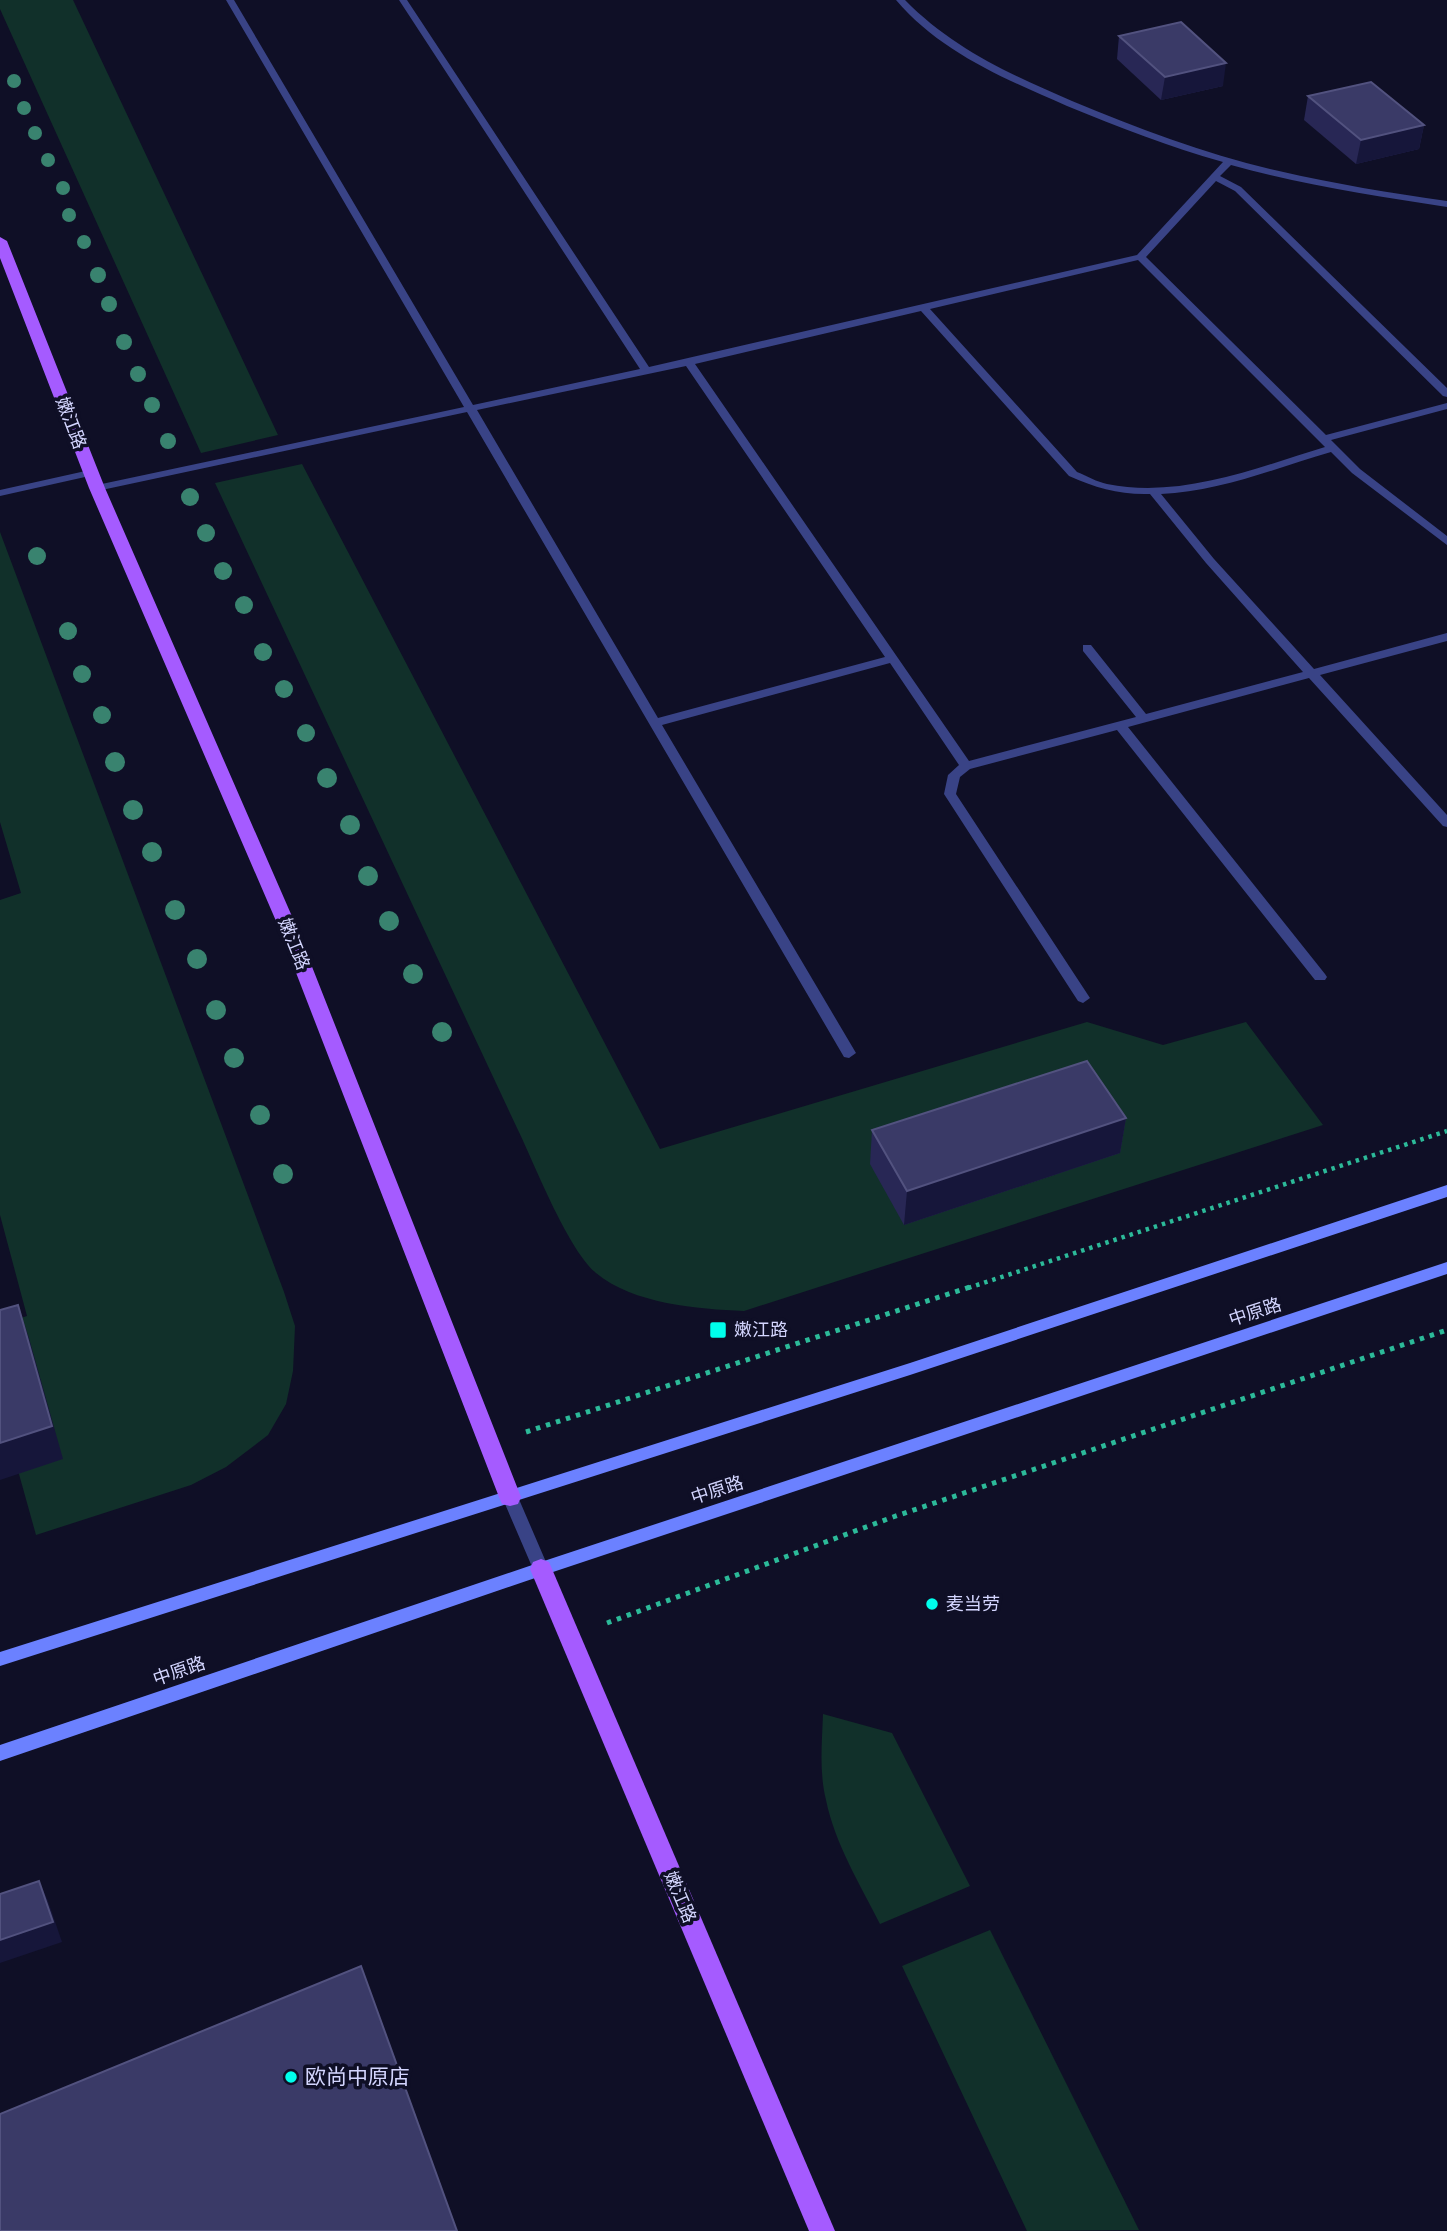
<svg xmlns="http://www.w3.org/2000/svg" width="1447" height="2231" font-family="'Roboto Condensed','Noto Sans SC',sans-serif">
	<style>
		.green { fill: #11302a }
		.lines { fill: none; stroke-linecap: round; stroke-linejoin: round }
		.path-far1 { stroke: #2cba99; stroke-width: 4.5; stroke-dasharray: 3.5 5; stroke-linecap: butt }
		.path { stroke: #2cba99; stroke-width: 5; stroke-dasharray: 4.5 6; stroke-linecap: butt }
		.service { fill: #394386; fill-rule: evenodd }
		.tertiary { fill: #394386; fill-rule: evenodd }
		.secondary { fill: #6b81ff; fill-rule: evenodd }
		.primary { fill: #a55bff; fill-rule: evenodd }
		.tree { fill: #39836f }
		.wall { fill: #282755 }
		.shaded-wall { fill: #16163a }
		.building { fill: #3a3a67; stroke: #52527f; stroke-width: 2 }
		.poi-dot { fill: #00ffec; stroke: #0f0f26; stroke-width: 2.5 }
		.labels { text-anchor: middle; stroke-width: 7; stroke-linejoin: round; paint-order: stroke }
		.street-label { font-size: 18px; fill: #d4d6ff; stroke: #0f0f26 }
		.poi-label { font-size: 18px; fill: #d4d6ff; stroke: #0f0f26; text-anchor: start }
		.near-poi-label { font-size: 21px; fill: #d4d6ff; stroke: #0f0f26; text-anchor: start }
	</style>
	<rect width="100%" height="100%" fill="#0f0f26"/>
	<g class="green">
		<polygon points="0,0 73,0 278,435 201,453 0,9"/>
		<path d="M 302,464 L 660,1149 L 1087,1022 L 1163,1045 L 1246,1022 L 1323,1125 L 744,1311 C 698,1309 633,1304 596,1273 C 567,1248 535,1165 517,1128 L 215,483 Z"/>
		<polygon points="0,532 284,1292 295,1326 293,1371 286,1404 268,1435 226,1467 191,1485 36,1535 0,1406 0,1325 27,1316 0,1215 0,900 21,893 0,822"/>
		<path d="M 823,1714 L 892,1733 L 970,1886 L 880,1924 C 860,1884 835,1844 826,1800 C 819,1772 822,1743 823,1714 Z"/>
		<polygon points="990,1930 1139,2230 1027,2231 902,1966"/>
	</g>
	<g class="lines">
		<polyline class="path-far1" points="968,1288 1447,1131"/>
		<g class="path">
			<polyline points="526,1432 973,1286"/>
			<polyline points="607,1623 893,1517 1447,1330"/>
		</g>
		<g class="service">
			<path d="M 226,0 L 234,0 L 473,405 L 640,369 L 399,0 L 407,0 L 649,367 L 1137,255 L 1223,162 C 1170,147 1118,127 1067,106 C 1005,79 940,52 896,0 L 905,0 C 952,48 1011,75 1072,101 C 1139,129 1208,155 1279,171 C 1335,184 1391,193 1447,201 L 1447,207 C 1374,196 1302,185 1231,165 L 1220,176 L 1241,187 L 1447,388 L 1447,397 L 1443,396 L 1235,191 L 1216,181 L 1146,257 L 1326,435 L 1447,403 L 1447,409 L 1331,440 L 1360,469 L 1447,536 L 1447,545 L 1352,473 L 1331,452 C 1276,468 1218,492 1161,494 L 1214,559 L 1314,669 L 1447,633 L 1447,641 L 1320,675 L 1447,815 L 1447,827 L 1443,826 L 1309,678 L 1128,727 L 1325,974 L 1327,977 L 1325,980 L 1315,980 L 1117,730 L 970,769 L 960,777 L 956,794 L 1088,995 L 1090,998 L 1083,1003 L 1078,1001 L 944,794 L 948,775 L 959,765 L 890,663 L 662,725 L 856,1053 L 849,1058 L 844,1057 L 467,412 L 97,491 L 91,488 L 97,485 L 464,407 ZM 1138,260 L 1325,447 C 1256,468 1181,499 1107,484 C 1097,482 1087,476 1077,472 L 930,309 ZM 921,311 L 1069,476 C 1096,488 1120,495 1150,494 L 1206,563 L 1303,672 L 1146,714 L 1091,645 L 1083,645 L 1083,651 L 1136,717 L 969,761 L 695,364 ZM 686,366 L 885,657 L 658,718 L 477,410 Z"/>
			<polygon points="90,470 94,471 94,475 0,496 0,490"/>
		</g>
		<polygon class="tertiary" points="510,1490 516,1492 518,1497 549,1569 547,1574 541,1576 535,1574 533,1569 502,1497 504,1492"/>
		<g class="secondary">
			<polygon points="1447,1185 1447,1197 910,1375 0,1666 0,1652 910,1363"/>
			<polygon points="1447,1262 1447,1274 541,1576 0,1761 0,1745 541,1562"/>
		</g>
		<g class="primary">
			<polygon points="0,237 7,241 105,488 294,921 521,1497 518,1504 510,1506 502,1504 499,1497 276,921 89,488 0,258"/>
			<polygon points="541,1559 549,1562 552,1569 835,2231 809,2231 530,1569 533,1562"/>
		</g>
	</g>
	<g class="tree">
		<circle cx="14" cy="81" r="7"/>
		<circle cx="24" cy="108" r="7"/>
		<circle cx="35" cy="133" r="7"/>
		<circle cx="48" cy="160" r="7"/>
		<circle cx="63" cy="188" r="7"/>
		<circle cx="69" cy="215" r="7"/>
		<circle cx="84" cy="242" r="7"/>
		<circle cx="98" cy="275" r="8"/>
		<circle cx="109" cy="304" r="8"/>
		<circle cx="124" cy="342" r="8"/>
		<circle cx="138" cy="374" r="8"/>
		<circle cx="152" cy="405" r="8"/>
		<circle cx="168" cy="441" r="8"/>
		<circle cx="190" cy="497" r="9"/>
		<circle cx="206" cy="533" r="9"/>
		<circle cx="37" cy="556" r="9"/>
		<circle cx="223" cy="571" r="9"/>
		<circle cx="244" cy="605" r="9"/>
		<circle cx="68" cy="631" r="9"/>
		<circle cx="263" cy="652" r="9"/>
		<circle cx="82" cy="674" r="9"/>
		<circle cx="284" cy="689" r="9"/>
		<circle cx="102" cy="715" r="9"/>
		<circle cx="306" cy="733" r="9"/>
		<circle cx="115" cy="762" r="10"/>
		<circle cx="327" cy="778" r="10"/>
		<circle cx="133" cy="810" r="10"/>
		<circle cx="350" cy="825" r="10"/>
		<circle cx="152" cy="852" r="10"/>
		<circle cx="368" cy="876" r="10"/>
		<circle cx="175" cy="910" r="10"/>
		<circle cx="389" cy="921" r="10"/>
		<circle cx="197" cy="959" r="10"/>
		<circle cx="413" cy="974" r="10"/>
		<circle cx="216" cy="1010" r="10"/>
		<circle cx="442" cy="1032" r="10"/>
		<circle cx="234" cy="1058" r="10"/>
		<circle cx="260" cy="1115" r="10"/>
		<circle cx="283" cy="1174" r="10"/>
	</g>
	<g class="wall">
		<polygon points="1119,36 1223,86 1161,100 1117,59"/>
		<polygon points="1308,96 1424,125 1419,149 1356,164 1304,120"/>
		<polygon points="1126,1118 1120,1153 904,1225 870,1164 872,1130"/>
	</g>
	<g class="shaded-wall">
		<polygon points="1226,63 1223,86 1161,100 1165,77"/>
		<polygon points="1424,125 1419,149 1356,164 1361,140"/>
		<polygon points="1126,1118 1120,1153 904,1225 907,1191"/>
		<polygon points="18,1305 29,1338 63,1459 0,1480 0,1443"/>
		<polygon points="39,1881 48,1901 62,1942 0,1963 0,1940"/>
	</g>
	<g class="building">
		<polygon points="1181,22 1226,63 1165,77 1119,36"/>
		<polygon points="1371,82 1424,125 1361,140 1308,96"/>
		<polygon points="1087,1061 1126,1118 907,1191 872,1130"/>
		<polygon points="18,1305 52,1426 0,1443 0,1310"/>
		<polygon points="39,1881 53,1922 0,1940 0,1894"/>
		<polygon points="361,1966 457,2231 0,2231 0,2114"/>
	</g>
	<g class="poi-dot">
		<rect x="709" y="1321" width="18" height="18" rx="3.5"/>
		<circle cx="932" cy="1604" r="7"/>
		<circle cx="291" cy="2077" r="7"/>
	</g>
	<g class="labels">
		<g class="street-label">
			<text transform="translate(71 423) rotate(69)" y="6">嫩江路</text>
			<text transform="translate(294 944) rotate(68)" y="6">嫩江路</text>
			<text transform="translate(1255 1312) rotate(-18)" y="6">中原路</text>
			<text transform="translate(717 1490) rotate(-18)" y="6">中原路</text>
			<text transform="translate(179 1671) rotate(-19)" y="6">中原路</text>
			<text transform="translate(680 1897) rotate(67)" y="6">嫩江路</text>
		</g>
		<g class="poi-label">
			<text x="734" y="1336">嫩江路</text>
			<text x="946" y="1610">麦当劳</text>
		</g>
		<g class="near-poi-label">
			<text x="305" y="2084">欧尚中原店</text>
		</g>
	</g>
</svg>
